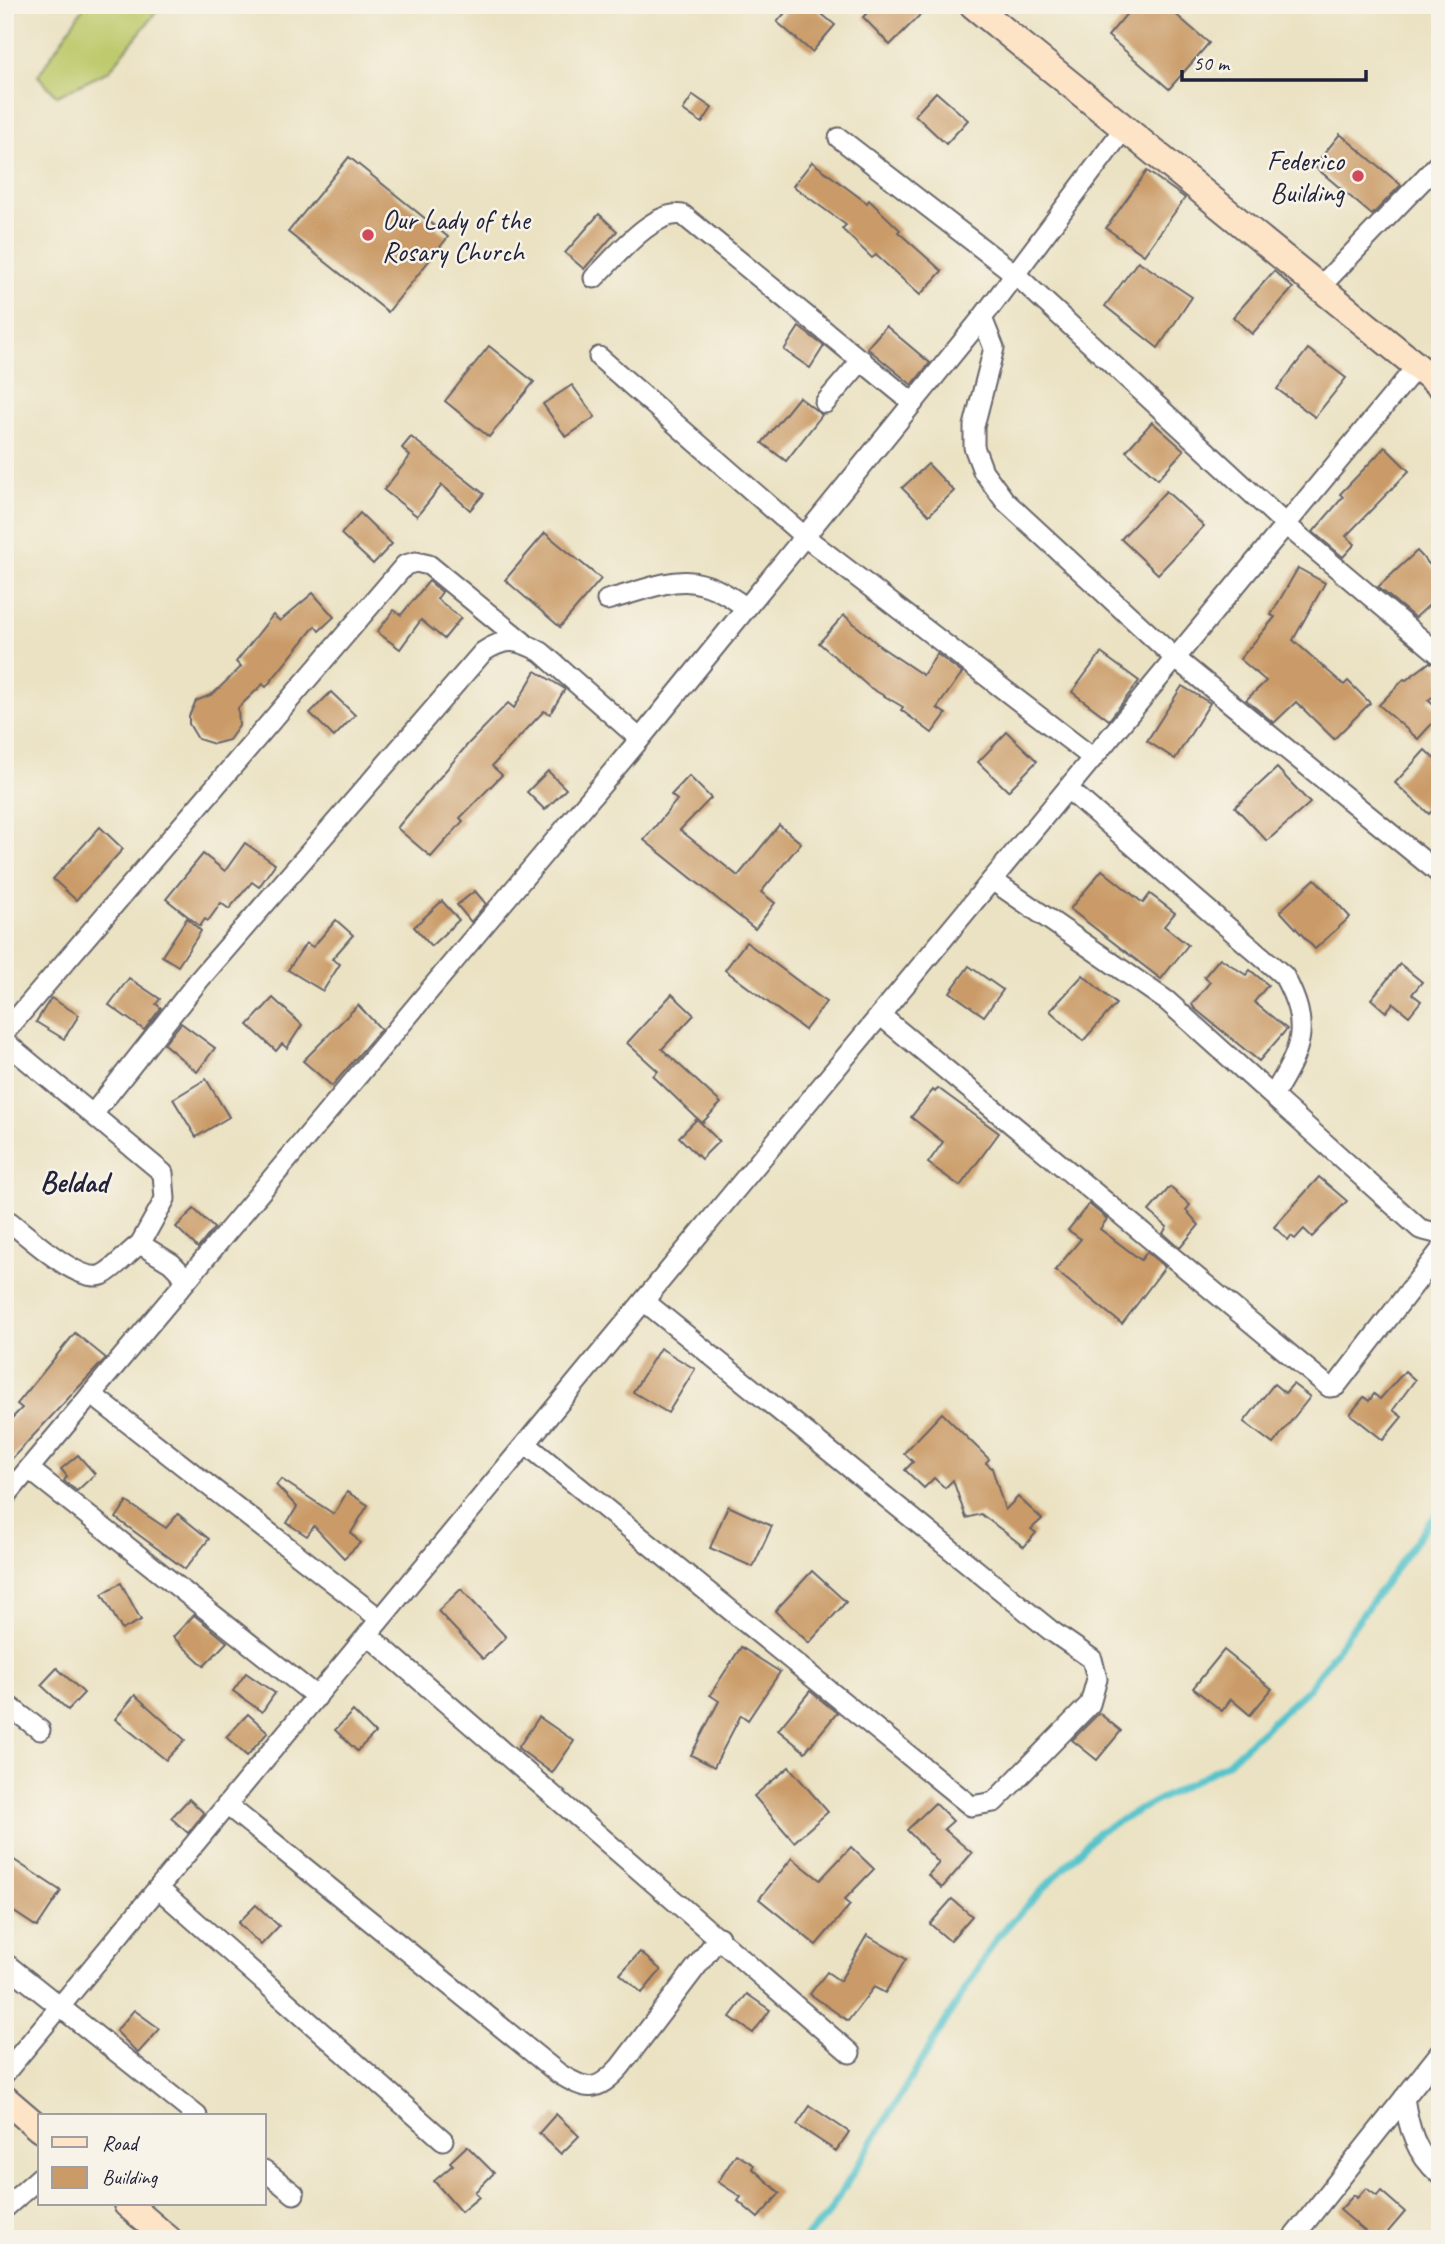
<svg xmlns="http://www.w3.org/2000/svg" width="1445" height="2244" font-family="Caveat,sans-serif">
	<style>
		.green { fill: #bdc96b; stroke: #707653; stroke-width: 2 }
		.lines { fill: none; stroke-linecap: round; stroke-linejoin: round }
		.stream { stroke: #55c3cb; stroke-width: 7 }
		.building { fill: #ca9b67 }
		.street-casing { stroke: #68656b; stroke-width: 23 }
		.secondary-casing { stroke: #68656b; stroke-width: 30 }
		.street { stroke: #fff; stroke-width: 19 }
		.secondary { stroke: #fee4c6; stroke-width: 26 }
		.poi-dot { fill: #d1495b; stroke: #f7f3e8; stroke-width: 2.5 }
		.labels { text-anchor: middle; stroke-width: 5; stroke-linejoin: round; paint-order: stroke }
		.poi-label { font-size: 28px; fill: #22223b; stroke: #f7f3e8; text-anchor: end }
		.neighbourhood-label { font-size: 30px; font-weight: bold; fill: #22223b; stroke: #f7f3e8 }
	</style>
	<rect width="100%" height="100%" fill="#f7f3e8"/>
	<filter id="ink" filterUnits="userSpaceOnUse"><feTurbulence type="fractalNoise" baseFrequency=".0143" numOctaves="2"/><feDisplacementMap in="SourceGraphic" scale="14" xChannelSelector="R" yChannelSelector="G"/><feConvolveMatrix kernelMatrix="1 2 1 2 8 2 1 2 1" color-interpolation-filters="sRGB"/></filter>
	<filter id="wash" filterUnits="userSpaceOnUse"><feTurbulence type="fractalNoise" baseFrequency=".00686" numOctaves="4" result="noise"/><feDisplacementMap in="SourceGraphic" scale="28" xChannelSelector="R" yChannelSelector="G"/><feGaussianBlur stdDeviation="1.57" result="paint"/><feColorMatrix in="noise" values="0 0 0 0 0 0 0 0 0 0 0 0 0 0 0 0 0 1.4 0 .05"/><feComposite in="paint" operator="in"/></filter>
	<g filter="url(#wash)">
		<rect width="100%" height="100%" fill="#ebe2c3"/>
		<polygon class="green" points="85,5 162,5 109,71 57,96 38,76"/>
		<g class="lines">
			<polyline class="stream" points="804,2239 827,2216 997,1937 1098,1832 1226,1764 1308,1689 1429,1523 1440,1512"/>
		</g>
		<g id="blocks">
			<g class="building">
				<polygon points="792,5 811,5 835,25 812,52 777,22"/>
				<polygon points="875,5 930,5 890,45 863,17"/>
				<polygon points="1134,5 1165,5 1209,43 1169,89 1108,36"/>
				<polygon points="936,92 968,120 946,144 915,115"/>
				<polygon points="693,95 712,108 702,123 683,110"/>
				<polygon points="1340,134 1401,185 1372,215 1314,166"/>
				<polygon points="349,157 448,237 388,312 288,232"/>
				<polygon points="812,162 867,203 869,200 900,230 898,232 942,271 920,295 876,255 872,258 842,229 846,225 793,186"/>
				<polygon points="1147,171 1185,198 1144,255 1106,228"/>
				<polygon points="599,214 617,231 584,269 565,253"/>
				<polygon points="1138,261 1192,297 1158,348 1105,306"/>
				<polygon points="1274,271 1293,288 1252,334 1233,317"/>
				<polygon points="886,326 930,363 912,385 867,348"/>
				<polygon points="799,327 824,346 810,368 784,350"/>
				<polygon points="489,346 534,382 489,437 445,401"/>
				<polygon points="1308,349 1346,378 1315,417 1277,389"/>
				<polygon points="572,385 595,417 566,437 543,404"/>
				<polygon points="799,397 822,415 786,461 762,443"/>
				<polygon points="1152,422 1184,450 1158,479 1126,451"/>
				<polygon points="411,437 484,494 470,510 442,485 417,516 384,490 410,456 402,448"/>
				<polygon points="1385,447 1409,471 1346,536 1355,544 1343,557 1313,532 1343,497 1340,494"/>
				<polygon points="928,464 954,491 929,515 902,488"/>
				<polygon points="1166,491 1204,526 1158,574 1121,539"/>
				<polygon points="360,513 392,544 373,564 341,534"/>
				<polygon points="545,533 601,579 560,627 505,580"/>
				<polygon points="1417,551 1440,576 1440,595 1415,618 1378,587"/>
				<polygon points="1298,568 1325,583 1293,640 1344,685 1348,681 1370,703 1334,739 1296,702 1274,723 1246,700 1266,681 1240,659 1275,617 1271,615"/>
				<polygon points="429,581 442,592 437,599 461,618 444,639 421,620 400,649 377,632 394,610 401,615"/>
				<polygon points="313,593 334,617 319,631 315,626 266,687 263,684 238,708 239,726 229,740 214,744 198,739 189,724 189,716 196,701 213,694 241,667 236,662 273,615 280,621"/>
				<polygon points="844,615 881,647 923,675 937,654 962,673 937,708 946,714 932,733 901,710 903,707 869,687 819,643"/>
				<polygon points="1101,653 1139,681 1109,720 1072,692"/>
				<polygon points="1430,662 1440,667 1440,692 1428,700 1440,711 1440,715 1418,739 1379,705 1404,679 1406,680"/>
				<polygon points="536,671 565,689 550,714 544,711 492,766 502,775 460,818 463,821 431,857 397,828 468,744 508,703 514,708"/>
				<polygon points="1182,686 1210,703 1175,759 1147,741"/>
				<polygon points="331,692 355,715 334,737 310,713"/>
				<polygon points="1007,732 1037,761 1008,791 978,762"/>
				<polygon points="1425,750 1440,764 1440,802 1429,814 1395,783"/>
				<polygon points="1277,768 1310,803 1267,841 1235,807"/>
				<polygon points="548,771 566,789 545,810 527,792"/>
				<polygon points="689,776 711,798 680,830 738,876 779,825 801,843 761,892 775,903 755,929 644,840 677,800 671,795"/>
				<polygon points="100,827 123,849 76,900 53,879"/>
				<polygon points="245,843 275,864 259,887 252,882 229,909 221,903 208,921 205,919 200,926 166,899 203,854 225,871"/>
				<polygon points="1102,870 1143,903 1150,894 1175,913 1164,926 1188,945 1161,979 1070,909"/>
				<polygon points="1315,879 1350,917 1315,949 1280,911"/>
				<polygon points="475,891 486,904 471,922 457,905"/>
				<polygon points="442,901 459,920 431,946 414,927"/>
				<polygon points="187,918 201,931 178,966 162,956"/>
				<polygon points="336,920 353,935 332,959 340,964 323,991 288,970 306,943 313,947"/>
				<polygon points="746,942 826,1002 805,1030 725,970"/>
				<polygon points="1220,958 1246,975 1250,970 1268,985 1254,1002 1287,1029 1259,1061 1194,1008 1192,1004 1210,982 1204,977"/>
				<polygon points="1400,964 1422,982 1412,994 1421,1001 1409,1016 1393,1003 1386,1012 1371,999"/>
				<polygon points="969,966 1003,990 984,1016 950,992"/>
				<polygon points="1083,975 1116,1004 1083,1041 1050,1011"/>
				<polygon points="129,978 160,999 156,1004 161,1008 144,1030 109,1005"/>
				<polygon points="672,994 694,1015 662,1049 721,1103 702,1123 653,1076 658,1071 627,1043"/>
				<polygon points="51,998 79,1015 64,1039 36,1022"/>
				<polygon points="273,998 302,1025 287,1048 282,1044 276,1051 248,1025"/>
				<polygon points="358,1005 381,1029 332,1086 303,1061"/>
				<polygon points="181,1023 215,1048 197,1072 164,1044"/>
				<polygon points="206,1079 229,1117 196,1137 173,1099"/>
				<polygon points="938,1088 999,1133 960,1186 928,1163 943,1142 911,1117 933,1090 935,1092"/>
				<polygon points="697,1119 719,1141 701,1159 679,1137"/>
				<polygon points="1319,1177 1347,1201 1312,1237 1304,1229 1295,1239 1291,1236 1288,1240 1274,1227"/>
				<polygon points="1170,1187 1190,1205 1186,1210 1199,1225 1180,1248 1163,1233 1167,1227 1149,1211"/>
				<polygon points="1089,1204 1107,1219 1100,1229 1141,1260 1147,1252 1165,1267 1122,1324 1055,1270 1081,1239 1068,1230"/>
				<polygon points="194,1209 214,1228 198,1248 176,1227"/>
				<polygon points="75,1333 106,1358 5,1466 5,1425 22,1408 17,1404"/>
				<polygon points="660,1348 695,1369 668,1413 633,1392"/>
				<polygon points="1405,1371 1415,1380 1393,1410 1402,1417 1383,1440 1350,1414 1364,1397 1369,1401 1374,1394 1380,1399"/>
				<polygon points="1274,1384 1285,1393 1293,1384 1310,1397 1273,1444 1244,1422"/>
				<polygon points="942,1413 989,1459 986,1463 992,1468 1005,1510 1018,1497 1042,1519 1031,1529 1036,1533 1024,1547 981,1514 966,1518 953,1480 945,1488 934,1478 924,1488 905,1470 913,1462 904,1453"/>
				<polygon points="78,1455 95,1474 77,1491 64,1481 67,1476 61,1469"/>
				<polygon points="281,1479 334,1514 347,1492 368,1505 351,1533 360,1543 344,1558 314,1526 307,1536 287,1523 297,1507 276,1485"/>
				<polygon points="127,1502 166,1528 178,1514 209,1539 185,1569 116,1518"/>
				<polygon points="728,1506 772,1526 753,1567 710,1548"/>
				<polygon points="812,1571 846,1602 809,1643 775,1611"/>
				<polygon points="121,1583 141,1620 122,1630 102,1594"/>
				<polygon points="461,1589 506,1637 483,1659 438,1611"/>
				<polygon points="194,1615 227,1642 204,1666 173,1637"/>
				<polygon points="741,1647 780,1672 748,1720 741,1715 714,1767 691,1755 719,1701 710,1695"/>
				<polygon points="1224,1650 1272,1689 1250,1715 1231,1699 1222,1711 1193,1688"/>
				<polygon points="57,1668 84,1693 68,1710 41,1685"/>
				<polygon points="246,1673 275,1693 262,1712 233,1691"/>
				<polygon points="810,1691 837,1713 805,1752 778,1730"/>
				<polygon points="135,1695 185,1740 166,1760 115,1719"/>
				<polygon points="353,1711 375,1733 357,1751 335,1730"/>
				<polygon points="1099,1713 1121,1731 1097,1760 1072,1740"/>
				<polygon points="248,1714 268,1732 247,1756 226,1737"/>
				<polygon points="539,1717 574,1741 552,1773 518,1748"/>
				<polygon points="789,1767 828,1812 794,1842 754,1796"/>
				<polygon points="189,1799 204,1813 188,1833 171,1818"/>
				<polygon points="935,1803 953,1821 944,1829 972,1853 942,1888 928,1875 939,1863 907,1830"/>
				<polygon points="851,1847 874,1869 844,1900 850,1905 816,1945 759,1899 792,1858 820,1880"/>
				<polygon points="5,1854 61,1891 37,1927 5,1906"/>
				<polygon points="952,1899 972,1916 950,1941 930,1924"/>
				<polygon points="256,1905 279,1926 261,1945 238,1923"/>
				<polygon points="867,1935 906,1959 885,1993 874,1987 848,2021 810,1994 827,1972 840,1981"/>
				<polygon points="640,1952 661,1970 642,1993 620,1974"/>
				<polygon points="747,1994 770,2010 753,2033 730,2017"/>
				<polygon points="134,2010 160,2029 138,2053 116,2031"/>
				<polygon points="810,2106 849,2132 836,2151 797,2125"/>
				<polygon points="556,2114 579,2136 561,2154 539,2133"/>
				<polygon points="467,2146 494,2173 475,2192 479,2197 461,2212 434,2181 453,2165 450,2162"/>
				<polygon points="736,2154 754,2165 752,2168 780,2193 758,2218 738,2201 741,2197 718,2182"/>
				<polygon points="1366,2188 1377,2196 1381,2191 1405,2212 1382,2239 1374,2239 1340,2210 1354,2195 1357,2198"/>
			</g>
		</g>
	</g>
	<g filter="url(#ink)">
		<use href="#blocks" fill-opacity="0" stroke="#68656b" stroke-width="2"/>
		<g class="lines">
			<g class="street-casing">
				<g id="street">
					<polyline points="839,138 1015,274 1286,525 1440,655"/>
					<path d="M 594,278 C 615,258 653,209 683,215 L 913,403"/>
					<polyline points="1320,287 1440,162"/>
					<polyline points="982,318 994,348 974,426 974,447 983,471 1005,501 1175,658 1440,874"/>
					<polyline points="599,357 805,537 1093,758"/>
					<polyline points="825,403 862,360"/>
					<path d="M 607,600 C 668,584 690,565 745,607"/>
					<path d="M 1068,789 L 1284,976 C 1312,1028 1301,1049 1273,1096"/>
					<polyline points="992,880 1167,1001 1420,1229 1440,1234"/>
					<polyline points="880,1015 1329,1387 1336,1386 1440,1251"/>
					<polyline points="5,1032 405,565 416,562 429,565 523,642"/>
					<polyline points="5,1042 163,1173 165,1199 140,1244"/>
					<path d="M 93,1114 L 199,980 L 483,652 C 505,637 518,639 541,652 L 640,739"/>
					<path d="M 5,1226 L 10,1222 C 28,1236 79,1284 102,1275 C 116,1268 127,1253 140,1244 L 171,1263 L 187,1279"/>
					<polyline points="91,1394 380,1619"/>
					<polyline points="526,1444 971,1806 994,1802 1090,1704 1097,1679 1092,1659 1050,1630 644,1301"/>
					<polyline points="29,1469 317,1697"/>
					<polyline points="5,1497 640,739 982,318 1123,130"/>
					<polyline points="368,1635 850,2053"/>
					<polyline points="5,1703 40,1730"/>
					<path d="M 227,1805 L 558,2073 C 587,2091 596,2093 620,2067 L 719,1937"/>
					<polyline points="158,1888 443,2140"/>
					<polyline points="5,1963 197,2116"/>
					<polyline points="5,2073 1417,366"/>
					<path d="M 1404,2098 C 1409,2129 1415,2153 1440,2175"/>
					<polyline points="264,2170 294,2194"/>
					<polyline points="5,2208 40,2177"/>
					<polyline points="1292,2239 1440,2053"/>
				</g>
			</g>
			<g class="secondary-casing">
				<g id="secondary">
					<polyline points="973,5 1440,385"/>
					<polyline points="5,2099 40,2129"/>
					<polyline points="127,2204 168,2239"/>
				</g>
			</g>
			<use href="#street" class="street"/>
			<use href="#secondary" class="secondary"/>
		</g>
	</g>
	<g class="poi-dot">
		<circle cx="1358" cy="176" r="7"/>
		<circle cx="368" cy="235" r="7"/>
	</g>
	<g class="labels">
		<g class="poi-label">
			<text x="1344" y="170">Federico<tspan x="1344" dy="32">Building</tspan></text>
			<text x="382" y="229" text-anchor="start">Our Lady of the<tspan x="382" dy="32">Rosary Church</tspan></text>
		</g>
		<g class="neighbourhood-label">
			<text x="74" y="1192">Beldad</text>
		</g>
	</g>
	<rect width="1445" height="2244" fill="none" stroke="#f7f3e8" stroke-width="28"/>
	<rect x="38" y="2114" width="228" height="91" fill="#f7f3e8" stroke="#a29fa3" stroke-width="2"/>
	<rect x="52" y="2137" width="35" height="10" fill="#fee4c6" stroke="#a29fa3" stroke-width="2"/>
	<text x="102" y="2150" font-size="21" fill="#22223b">Road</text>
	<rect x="52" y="2167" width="35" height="21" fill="#ca9b67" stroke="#a29fa3" stroke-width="2"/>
	<text x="102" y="2184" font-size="21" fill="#22223b">Building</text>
	<path d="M1182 70v10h184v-10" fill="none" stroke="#22223b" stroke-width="3.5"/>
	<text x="1193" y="70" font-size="21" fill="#22223b" stroke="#f7f3e8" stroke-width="5" paint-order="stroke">50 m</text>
</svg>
